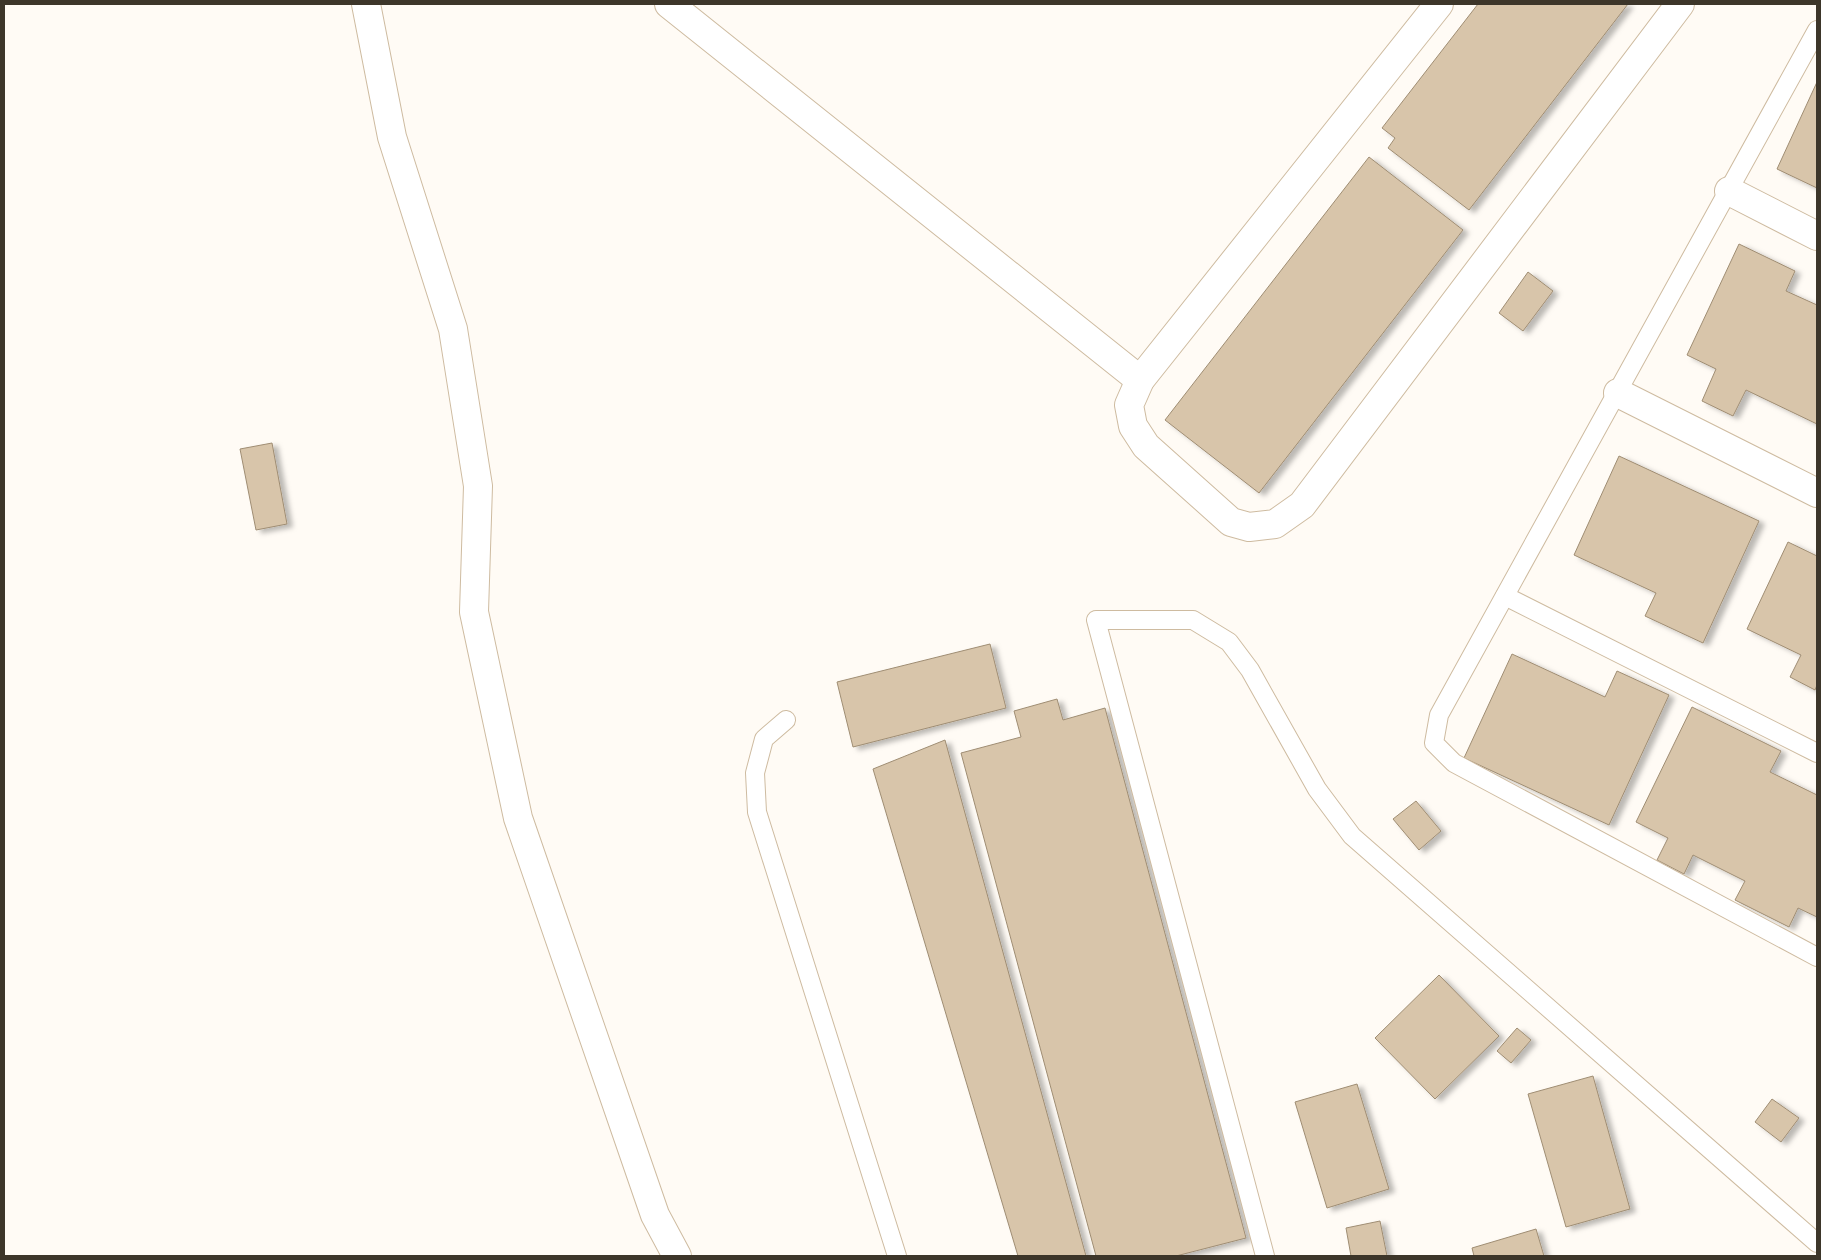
<svg xmlns="http://www.w3.org/2000/svg" width="1821" height="1260" font-family="Inter,sans-serif">
	<style>
		.building { fill: #d8c5aa; stroke: #9f8d73; filter: url(#shadow) }
		.lines { fill: none; stroke-linecap: round; stroke-linejoin: round }
		.service-casing { stroke: #cebba0; stroke-width: 20 }
		.minor-casing { stroke: #cebba0; stroke-width: 30 }
		.service { stroke: #fff; stroke-width: 18 }
		.minor { stroke: #fff; stroke-width: 28 }
	</style>
	<defs>
		<filter id="shadow"><feDropShadow dx="5.5" dy="3" stdDeviation="2.5" flood-color="#0004"/></filter>
	</defs>
	<rect width="100%" height="100%" fill="#fffbf5"/>
	<g class="building">
		<polygon points="1478,4 1628,4 1469,210 1388,148 1395,138 1382,128"/>
		<polygon points="1817,82 1817,188 1777,169"/>
		<polygon points="1369,157 1463,230 1259,493 1165,420"/>
		<polygon points="1739,244 1795,271 1786,291 1817,305 1817,424 1746,390 1733,416 1702,401 1716,369 1687,355"/>
		<polygon points="1528,272 1553,291 1523,331 1499,313"/>
		<polygon points="272,443 287,524 256,530 240,449"/>
		<polygon points="1619,456 1759,521 1703,643 1645,616 1656,593 1574,555"/>
		<polygon points="1788,542 1817,556 1817,685 1815,690 1790,677 1801,655 1747,629"/>
		<polygon points="990,644 1006,708 853,747 837,682"/>
		<polygon points="1512,654 1605,697 1617,671 1669,695 1609,825 1464,758"/>
		<polygon points="1057,699 1063,720 1105,708 1246,1238 1176,1256 1096,1256 961,753 1021,737 1014,711"/>
		<polygon points="1692,707 1781,751 1770,772 1817,795 1817,917 1798,908 1789,927 1735,900 1745,881 1693,855 1684,874 1657,860 1668,838 1636,822"/>
		<polygon points="945,740 1086,1256 1018,1256 873,769"/>
		<polygon points="1416,801 1441,831 1419,850 1393,819"/>
		<polygon points="1439,975 1499,1036 1435,1099 1375,1038"/>
		<polygon points="1517,1028 1531,1040 1511,1063 1497,1051"/>
		<polygon points="1593,1076 1630,1209 1566,1227 1528,1094"/>
		<polygon points="1357,1084 1389,1189 1327,1208 1295,1102"/>
		<polygon points="1772,1099 1799,1118 1781,1142 1755,1122"/>
		<polygon points="1380,1221 1387,1256 1351,1256 1346,1228"/>
		<polygon points="1536,1229 1544,1256 1474,1256 1472,1248"/>
	</g>
	<g class="lines">
		<g class="service-casing">
			<g id="service">
				<polyline points="1817,30 1439,715 1434,743 1454,763 1817,957"/>
				<polyline points="1505,596 1817,753"/>
				<polyline points="786,720 764,739 755,773 757,812 897,1256"/>
				<polyline points="1265,1256 1096,620 1193,620 1229,642 1250,670 1317,789 1352,836 1817,1243"/>
			</g>
		</g>
		<g class="minor-casing">
			<g id="minor">
				<polyline points="366,4 392,137 453,329 478,486 474,612 518,818 655,1215 677,1256"/>
				<polyline points="669,4 1140,380"/>
				<polyline points="1439,4 1140,380 1129,405 1133,426 1146,446 1231,522 1249,527 1275,524 1302,505 1680,4"/>
				<polyline points="1729,191 1817,236"/>
				<polyline points="1618,393 1817,493"/>
			</g>
		</g>
		<use href="#service" class="service"/>
		<use href="#minor" class="minor"/>
	</g>
	<rect width="1821" height="1260" fill="none" stroke="#3d362a" stroke-width="10"/>
</svg>
